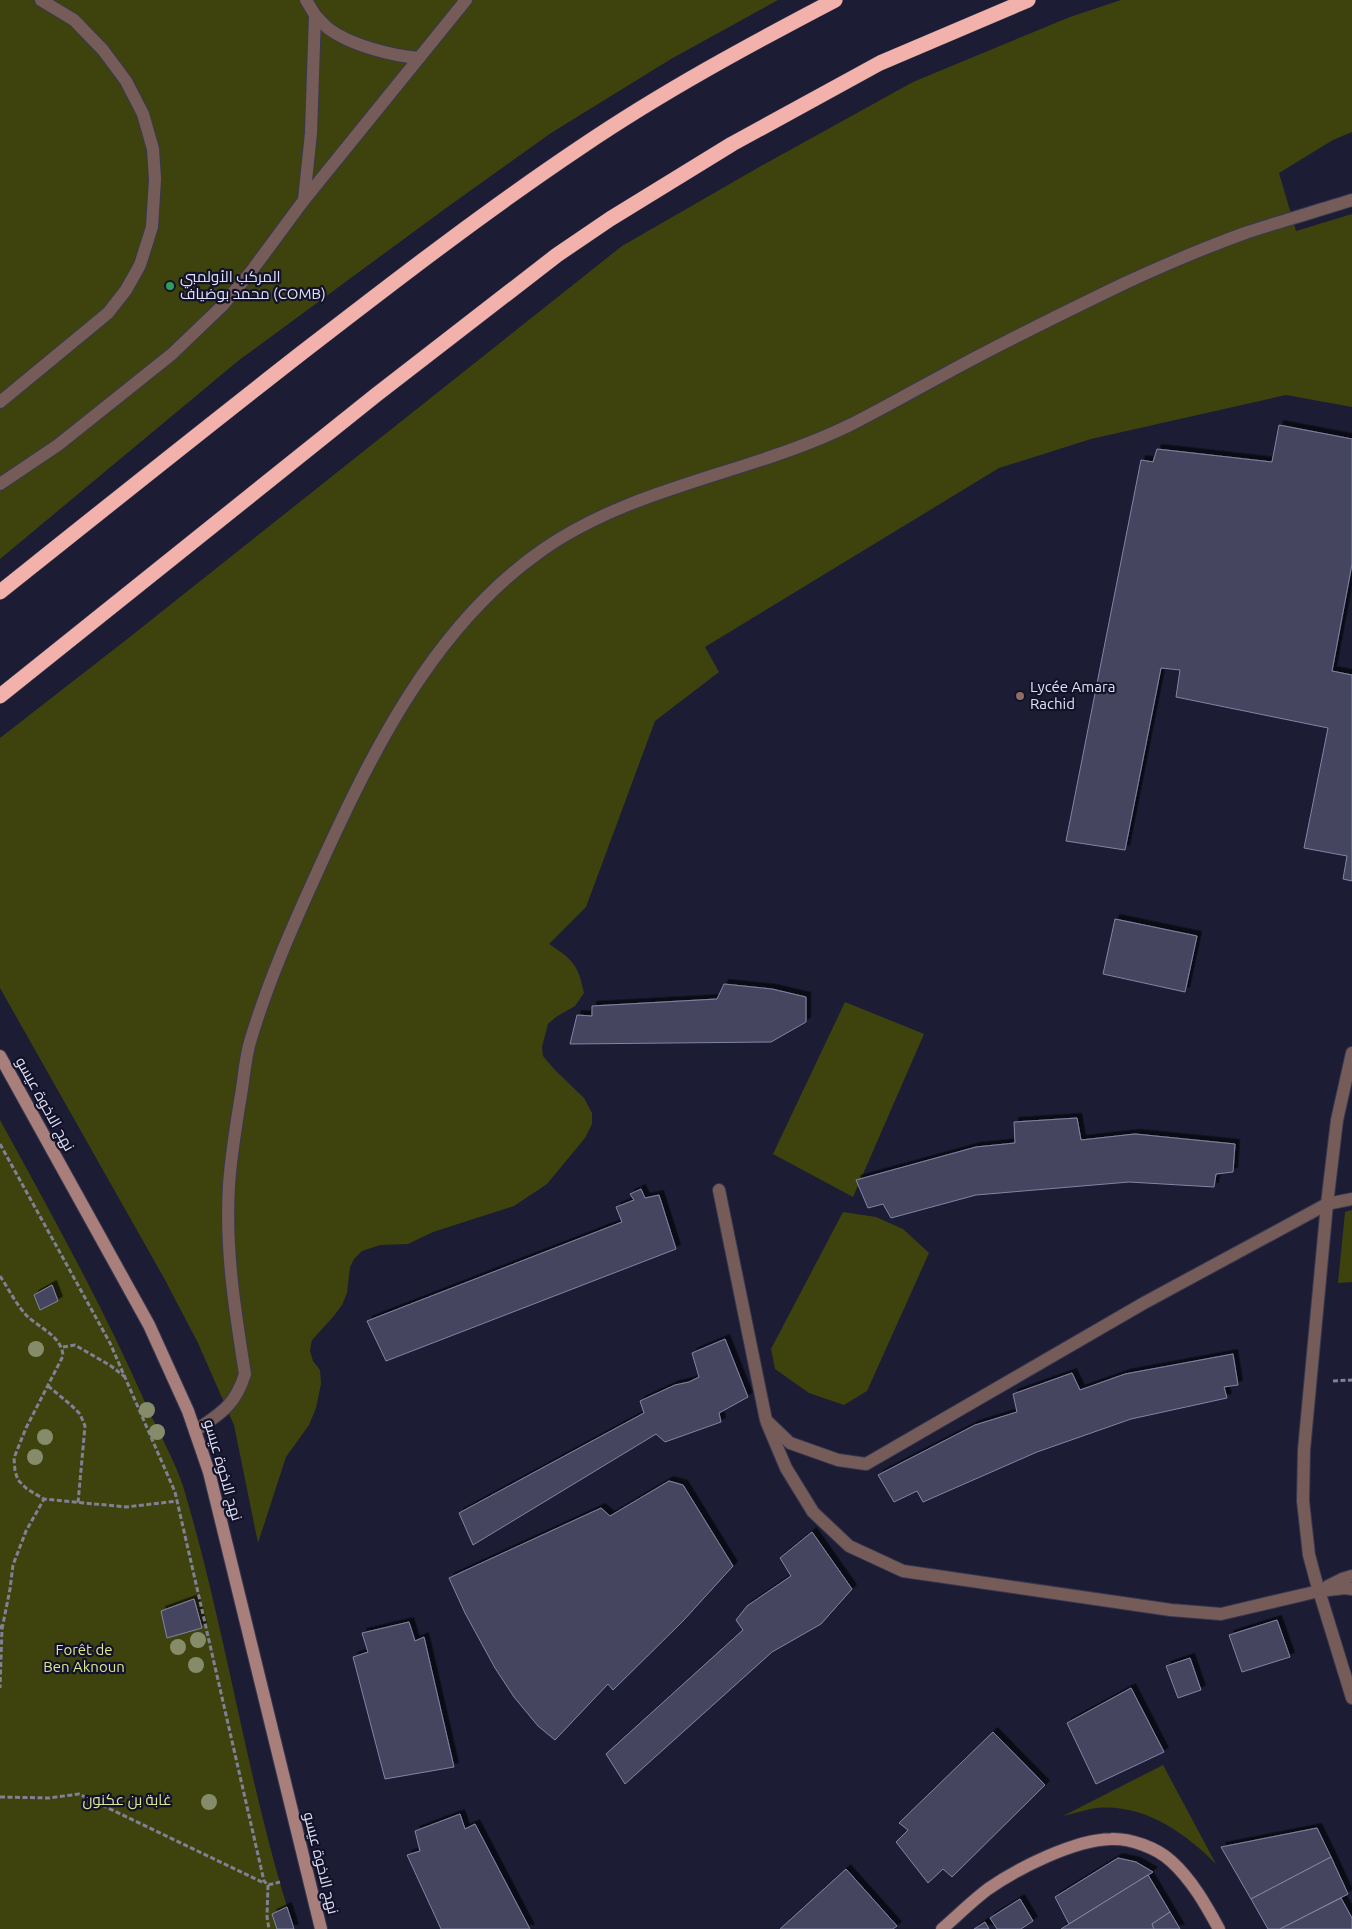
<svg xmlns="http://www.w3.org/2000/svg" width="1352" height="1929" font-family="Ubuntu,Cairo,sans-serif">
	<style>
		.green { fill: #3e430e }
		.building { fill: #444461; stroke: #8385a5; filter: url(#shadow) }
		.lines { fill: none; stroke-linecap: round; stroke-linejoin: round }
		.lane-casing { stroke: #383850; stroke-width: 14 }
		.street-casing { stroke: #383850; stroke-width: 14 }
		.secondary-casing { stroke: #383850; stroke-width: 14 }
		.highway-casing { stroke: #383850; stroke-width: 16 }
		.path { stroke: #808196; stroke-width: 3; stroke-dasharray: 5 2.5; stroke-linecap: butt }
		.lane { stroke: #765c59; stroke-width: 12 }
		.street { stroke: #765c59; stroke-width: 12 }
		.secondary { stroke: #a87f7a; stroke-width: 12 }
		.highway { stroke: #f2b2ab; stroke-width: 15 }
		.tree { fill: #868c69 }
		.leisure-dot { fill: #2e9e5b; stroke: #13122b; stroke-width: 2 }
		.education-dot { fill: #8d6e63; stroke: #13122b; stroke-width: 2 }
		.labels { text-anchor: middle; stroke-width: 4.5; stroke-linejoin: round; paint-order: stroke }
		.poi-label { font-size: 15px; fill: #e1e2f4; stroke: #13122b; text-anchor: start }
		.street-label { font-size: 15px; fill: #e1e2f4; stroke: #13122b }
		.park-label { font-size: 15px; fill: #dde794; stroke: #13122b }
	</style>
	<defs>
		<filter id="shadow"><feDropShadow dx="4.5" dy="-4.5" stdDeviation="0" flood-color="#0009"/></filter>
	</defs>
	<rect width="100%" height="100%" fill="#1c1c35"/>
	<g class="green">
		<polygon points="0,0 778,0 671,59 551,133 442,211 238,361 0,559"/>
		<path d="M 1121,0 L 1352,0 L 1352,132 L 1333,140 L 1279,173 L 1296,231 L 1352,214 L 1352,407 L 1286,395 L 1091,439 L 999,468 L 705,647 L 719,672 L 655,721 L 586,907 L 549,944 C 573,960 578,964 584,993 L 575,1006 L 556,1017 L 548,1024 L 542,1047 L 543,1056 L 555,1070 L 584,1098 L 592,1113 L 592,1124 L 585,1138 L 547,1184 L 514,1206 L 433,1232 L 408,1244 L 380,1245 L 362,1251 L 354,1259 L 350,1267 L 347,1293 L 342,1305 L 333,1317 L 312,1340 L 310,1351 L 313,1361 L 320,1370 L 321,1384 L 316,1408 L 309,1425 L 286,1457 L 258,1543 L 234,1425 L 198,1343 L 164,1278 L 0,988 L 0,738 L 126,640 L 622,246 L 761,166 L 913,82 L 1070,17 Z"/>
		<polygon points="845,1002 924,1034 853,1197 773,1154"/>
		<path d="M 0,1120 C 52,1215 104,1308 147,1407 C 159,1433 174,1459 183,1486 C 227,1632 247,1784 294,1929 L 0,1929 Z"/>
		<polygon points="1352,1210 1352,1282 1338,1283 1345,1212"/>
		<polygon points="843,1212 876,1217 903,1229 929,1253 867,1391 844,1405 809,1393 775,1369 771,1349"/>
		<path d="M 1163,1765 L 1216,1864 C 1184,1832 1144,1804 1097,1808 C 1086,1809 1074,1814 1063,1816 Z"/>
	</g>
	<g class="building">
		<polygon points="1279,425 1352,439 1352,564 1332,671 1352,675 1352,881 1343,879 1347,856 1304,848 1328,728 1176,697 1180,670 1161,668 1125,850 1066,841 1141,460 1153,462 1157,449 1272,462"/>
		<polygon points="1115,919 1197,936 1185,992 1103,974"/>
		<polygon points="724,984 772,989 806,997 806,1022 771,1042 570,1044 577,1015 592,1016 592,1006 717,999"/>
		<polygon points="1077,1118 1081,1140 1135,1134 1235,1144 1233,1172 1216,1174 1214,1187 1129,1182 976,1195 891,1218 883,1204 868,1208 856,1180 976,1147 1015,1143 1014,1122"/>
		<polygon points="641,1189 645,1198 659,1195 676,1249 386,1361 367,1321 622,1222 616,1207 634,1200 630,1194"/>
		<polygon points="52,1285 58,1301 40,1310 34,1295"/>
		<polygon points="725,1339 748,1397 719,1413 721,1422 665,1442 656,1434 473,1545 459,1513 644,1413 640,1401 675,1385 689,1382 699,1377 692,1353"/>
		<polygon points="1233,1354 1238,1385 1224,1387 1227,1398 1131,1419 1037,1452 923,1502 917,1491 894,1502 878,1475 975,1425 1017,1412 1013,1394 1072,1373 1080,1390 1125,1374"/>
		<polygon points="669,1481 683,1485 733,1566 683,1621 613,1690 608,1684 555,1740 538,1726 514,1697 495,1668 465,1613 449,1578 601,1508 610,1516"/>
		<polygon points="812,1532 852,1589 821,1624 772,1652 625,1784 606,1754 743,1630 736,1620 747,1606 791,1576 780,1558"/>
		<polygon points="194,1599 202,1628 167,1638 161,1611"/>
		<polygon points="1277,1620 1290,1657 1242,1672 1229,1635"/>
		<polygon points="409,1622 415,1641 424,1637 454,1767 385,1779 353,1657 368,1652 362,1633"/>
		<polygon points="1190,1658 1201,1690 1178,1698 1166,1666"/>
		<polygon points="1131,1688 1164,1752 1096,1784 1067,1723"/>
		<polygon points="993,1732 1045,1785 952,1877 943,1869 928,1883 896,1842 908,1830 899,1823"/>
		<polygon points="460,1814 465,1829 475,1824 530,1929 441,1929 407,1855 420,1851 415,1831"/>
		<polygon points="1317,1828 1331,1857 1251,1899 1221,1847"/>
		<polygon points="1331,1857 1348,1894 1280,1929 1268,1929 1251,1899"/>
		<polygon points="1118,1858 1136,1862 1153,1872 1069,1924 1055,1897"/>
		<polygon points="846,1869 897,1926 893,1929 780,1929"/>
		<polygon points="1148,1875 1170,1912 1152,1924 1154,1929 1061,1929"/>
		<polygon points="1341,1898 1352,1918 1352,1929 1280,1929"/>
		<polygon points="1020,1899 1033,1921 1021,1929 997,1929 990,1918"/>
		<polygon points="287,1907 294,1929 277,1929 272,1914"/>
		<polygon points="1170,1912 1180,1929 1154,1929 1152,1924"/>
		<polygon points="985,1922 989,1929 974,1929"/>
	</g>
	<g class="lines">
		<g class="lane-casing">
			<g id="lane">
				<path d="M 315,15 C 320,20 324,25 329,29 C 350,45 393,56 419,58"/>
				<polyline points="304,200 466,0"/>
				<polyline points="0,402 108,313 126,290 140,265 152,227 155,179 153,149 143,114 126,81 103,50 74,20 41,0"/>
				<polyline points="0,484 58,445 172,354 222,306 250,273 304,200 311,133 315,15 306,0"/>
				<polyline points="719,1190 766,1420 790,1443 838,1460 866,1464 1144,1303 1327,1204 1352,1199"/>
				<polyline points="1327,1204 1337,1120 1352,1053"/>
				<polyline points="767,1423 786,1468 813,1512 849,1546 903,1571 1171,1610 1221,1614 1319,1591 1345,1588 1352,1589"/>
				<path d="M 195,1431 C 221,1413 235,1406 245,1374 C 235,1311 225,1249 229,1185 C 231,1155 236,1125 241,1095 C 244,1078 245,1059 250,1042 C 268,981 294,923 320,866 C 373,750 434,626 541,551 C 633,486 750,474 850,425 C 882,409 913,391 945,374 C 1003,342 1063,313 1123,284 C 1164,265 1206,247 1248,232 C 1282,221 1317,211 1352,200"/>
				<polyline points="1328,1586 1342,1579 1352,1576"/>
			</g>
		</g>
		<g class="street-casing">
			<polyline id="street" points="1327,1204 1304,1450 1303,1501 1309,1555 1316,1581 1352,1698"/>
		</g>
		<g class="secondary-casing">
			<g id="secondary">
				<polyline points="0,1056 149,1325 188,1411 209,1472 321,1929"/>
				<path d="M 942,1929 C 957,1916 972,1901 988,1889 C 1018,1868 1074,1840 1111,1839 C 1130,1838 1157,1848 1171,1861 C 1192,1880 1206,1905 1219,1929"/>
			</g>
		</g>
		<g class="highway-casing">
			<g id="highway">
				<path d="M 0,592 C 99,513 199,433 299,355 C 391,284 484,212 581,147 C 662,92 749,45 835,0"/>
				<polyline points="0,696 376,395 557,255 610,219 732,144 880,63 1028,0"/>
			</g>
		</g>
		<g class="path">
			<polyline points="0,1144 110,1343 175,1492 264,1881 268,1885 280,1882"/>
			<path d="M 0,1276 C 8,1288 16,1304 26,1315 C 39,1328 62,1336 63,1356 L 26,1428 L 14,1458 L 15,1471 L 18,1480 L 27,1489 L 44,1499 L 126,1507 L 178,1501"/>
			<polyline points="63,1347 75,1345 111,1366 125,1377"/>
			<polyline points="1333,1381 1352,1380"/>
			<polyline points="48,1386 71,1405 80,1414 85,1426 78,1503"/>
			<polyline points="0,1625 2,1629 0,1688"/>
			<polyline points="2,1629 10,1589 13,1565 26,1531 44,1499"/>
			<polyline points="0,1797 49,1798 79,1794 264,1883"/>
			<polyline points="268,1885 267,1917 269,1929"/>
		</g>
		<use href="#lane" class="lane"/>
		<use href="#street" class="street"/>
		<use href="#secondary" class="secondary"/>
		<use href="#highway" class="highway"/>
	</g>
	<g class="tree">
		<circle cx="36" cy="1349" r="8"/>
		<circle cx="147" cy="1410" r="8"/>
		<circle cx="157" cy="1432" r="8"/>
		<circle cx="45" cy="1437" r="8"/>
		<circle cx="35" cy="1457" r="8"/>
		<circle cx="198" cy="1640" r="8"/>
		<circle cx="178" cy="1647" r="8"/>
		<circle cx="196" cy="1665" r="8"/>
		<circle cx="209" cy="1802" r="8"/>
	</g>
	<circle class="leisure-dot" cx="170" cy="286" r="5"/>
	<circle class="education-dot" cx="1020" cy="696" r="5"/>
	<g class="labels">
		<g class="poi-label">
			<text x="180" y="282">المركب الأولمبي<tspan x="180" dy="17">محمد بوضياف (COMB)</tspan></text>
			<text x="1030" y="692">Lycée Amara<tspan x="1030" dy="17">Rachid</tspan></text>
		</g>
		<g class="street-label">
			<text transform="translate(45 1104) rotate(61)" y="5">نهج الاخوة عيسو</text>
			<text transform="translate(223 1470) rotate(74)" y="5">نهج الاخوة عيسو</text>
			<text transform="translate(321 1863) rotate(76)" y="5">نهج الاخوة عيسو</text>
		</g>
		<g class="park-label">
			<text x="84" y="1655">Forêt de<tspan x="84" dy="17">Ben Aknoun</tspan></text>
			<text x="127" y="1805">غابة بن عكنون</text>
		</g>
	</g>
</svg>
